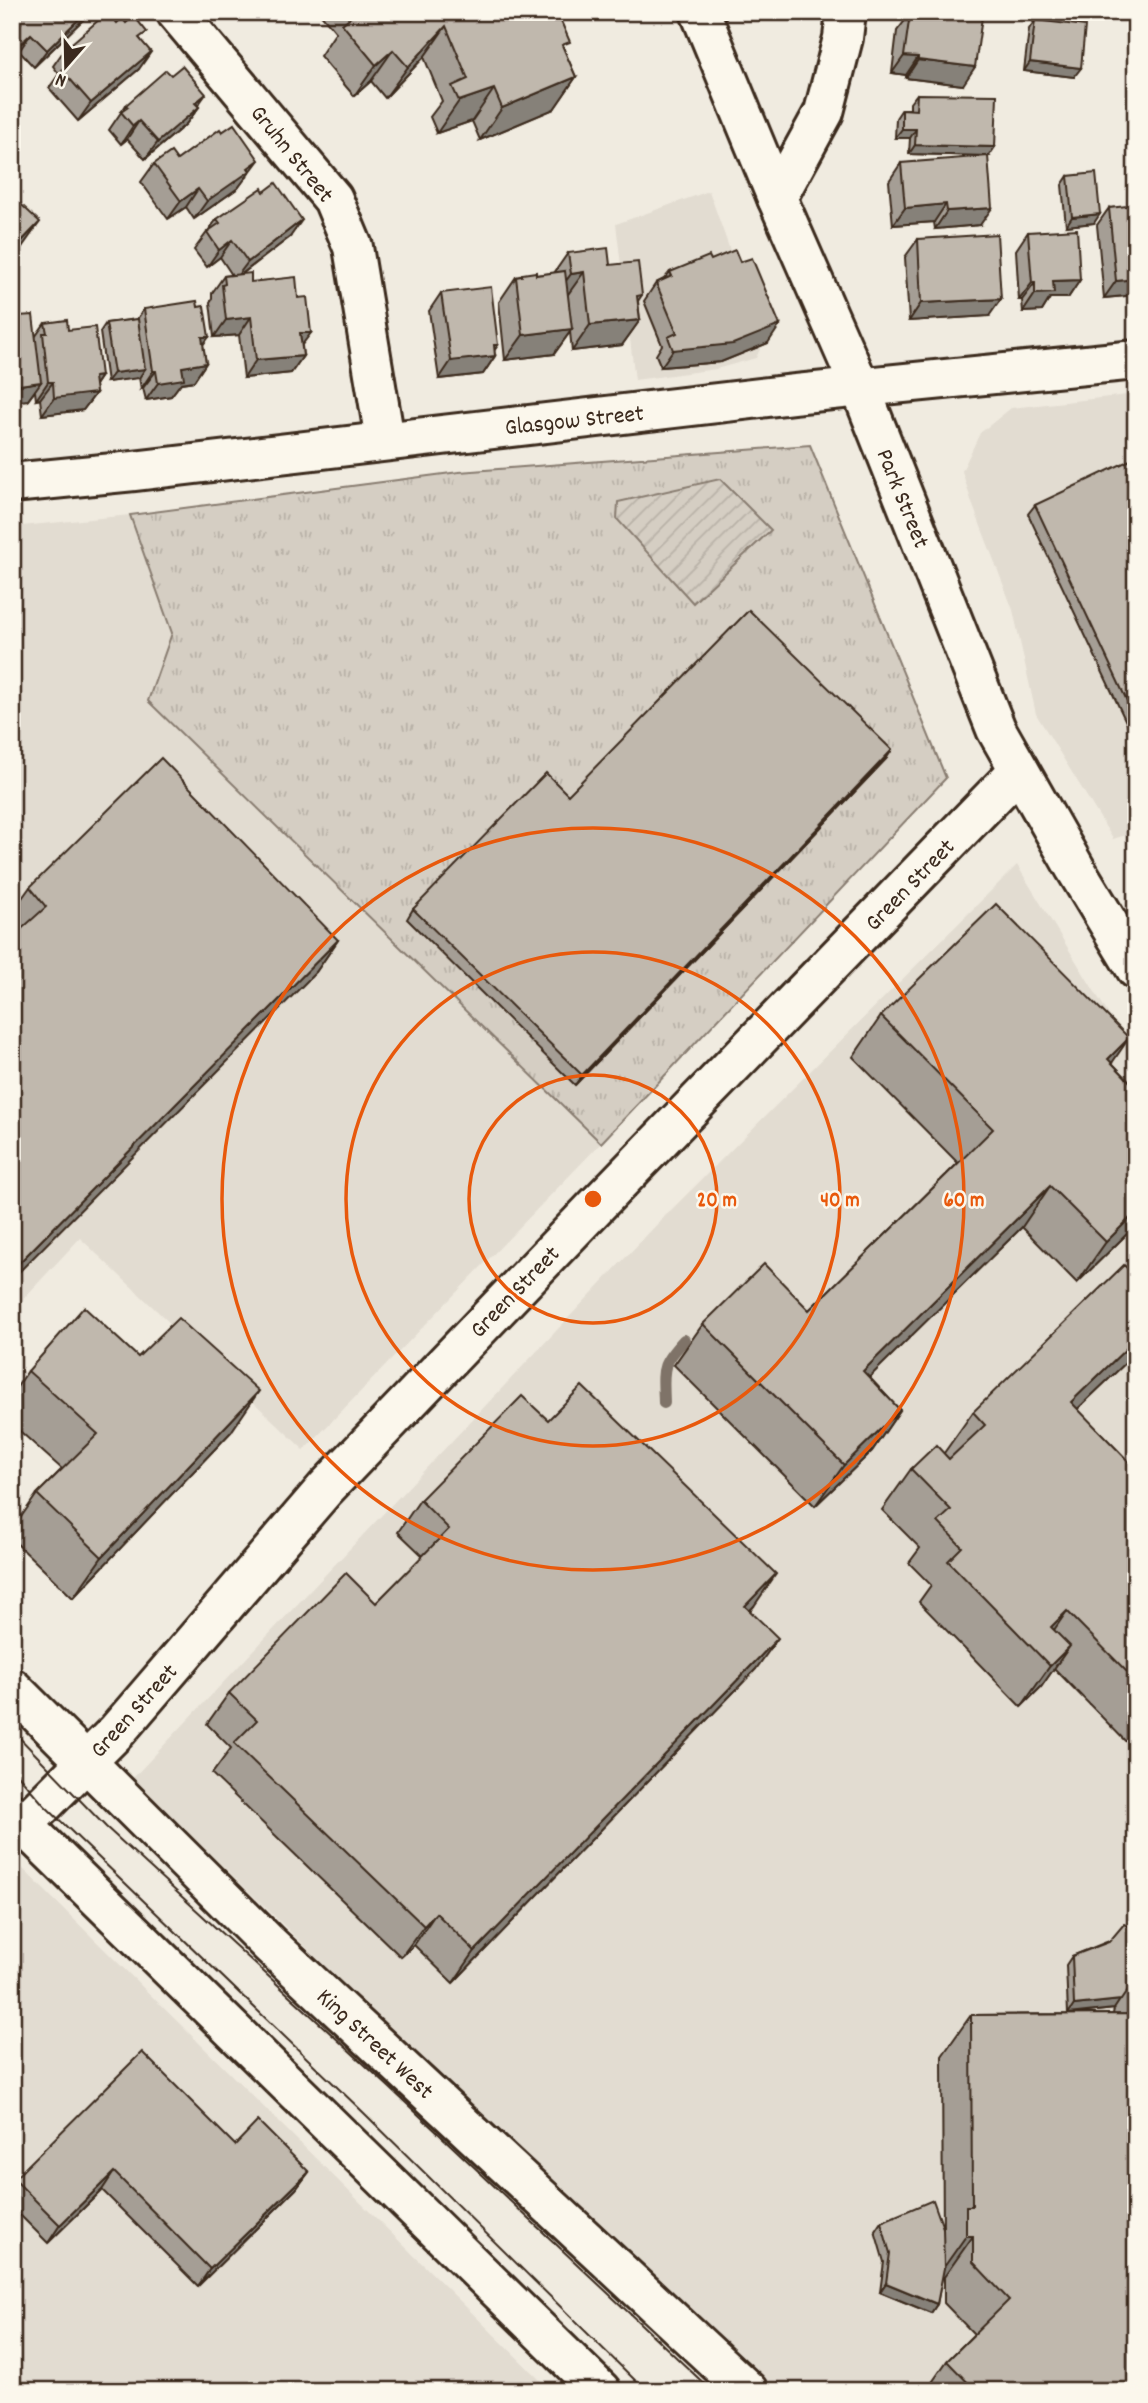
<svg xmlns="http://www.w3.org/2000/svg" width="1148" height="2403" font-family="Dekko,sans-serif">
	<style>
		.built { fill: #e2dcd1 }
		.grass { fill: url(#grass-tufts); stroke: #887c70; stroke-width: 2 }
		.garden { fill: url(#garden-furrows); stroke: #887c70; stroke-width: 2 }
		.lines { fill: none; stroke-linecap: round; stroke-linejoin: round }
		.stream { stroke: #7f7367; stroke-width: 12 }
		.minor-casing { stroke: #3b2a1e; stroke-width: 44 }
		.major-casing { stroke: #3b2a1e; stroke-width: 44 }
		.minor { stroke: #fbf7ec; stroke-width: 38 }
		.major { stroke: #fbf7ec; stroke-width: 38 }
		.tram { stroke: #3b2a1e; stroke-width: 2 }
		.wall { fill: #a59e95; stroke: #3b2a1e; stroke-width: 2; fill-rule: evenodd }
		.shaded-wall { fill: #868179; stroke: #3b2a1e; stroke-width: 2 }
		.building { fill: #c0b8ad; stroke: #3b2a1e; stroke-width: 2 }
		.ring { fill: none; stroke: #e8590c; stroke-width: 3.5 }
		.labels { text-anchor: middle; stroke-width: 5; stroke-linejoin: round; paint-order: stroke }
		.street-label { font-size: 24px; fill: #3b2a1e; stroke: #fbf7ec }
		.centre { fill: #e8590c; stroke: #fbf7ec; stroke-width: 3.5 }
		.ring-label { font-size: 21px; text-anchor: middle; font-weight: bold; fill: #e8590c; stroke: #fbf7ec; stroke-width: 5; stroke-linejoin: round; paint-order: stroke }
	</style>
	<defs>
		<pattern id="grass-tufts" width="24" height="20" patternUnits="userSpaceOnUse" patternTransform="scale(1.75)"><rect width="24" height="20" fill="#d5cec3"/><path d="M3 7l-1-3M5 7V3M7 7l1-3M15 17l-1-3M17 17v-4M19 17l1-3" fill="none" stroke="#b8b1a7"/></pattern>
		<pattern id="garden-furrows" width="10" height="10" patternUnits="userSpaceOnUse" patternTransform="scale(1.75)"><rect width="10" height="10" fill="#d5cec3"/><path d="M-1 1l2-2M0 10L10 0M9 11l2-2" fill="none" stroke="#b8b1a7"/></pattern>
	</defs>
	<rect width="100%" height="100%" fill="#f0ebe0"/>
	<filter id="ink" filterUnits="userSpaceOnUse"><feTurbulence type="fractalNoise" baseFrequency=".0143" numOctaves="2"/><feDisplacementMap in="SourceGraphic" scale="14" xChannelSelector="R" yChannelSelector="G"/><feConvolveMatrix kernelMatrix="1 2 1 2 8 2 1 2 1" color-interpolation-filters="sRGB"/></filter>
	<g filter="url(#ink)">
		<g class="built">
			<polygon points="709,191 763,343 756,358 716,369 635,380 616,224"/>
			<polygon points="1136,394 1136,832 1113,839 1036,714 1013,610 972,503 962,471 980,433 1011,408"/>
			<polygon points="130,515 172,633 149,701 601,1143 304,1450 80,1238 12,1311 12,527"/>
			<polygon points="1017,865 1136,1059 1136,2391 734,2391 463,2101 133,1778 662,1219"/>
			<polygon points="12,1858 551,2391 12,2391"/>
		</g>
		<polygon class="grass" points="810,445 946,778 601,1143 148,701 172,633 130,515 459,472"/>
		<polygon class="garden" points="720,479 771,530 693,603 617,519 618,502"/>
		<g class="lines">
			<path class="stream" d="M 664,1403 C 663,1368 660,1366 684,1340"/>
			<g class="minor-casing">
				<g id="minor">
					<polyline points="176,12 333,199 353,247 385,440"/>
					<polyline points="700,12 777,198 860,387 996,729 1075,868 1136,969"/>
					<polyline points="777,198 824,112 843,38 846,12"/>
					<polyline points="12,483 134,471 794,394 1136,360"/>
					<polyline points="23,1825 117,1731 325,1489 597,1205 1019,770"/>
				</g>
			</g>
			<g class="major-casing">
				<g id="major">
					<polyline points="12,1688 269,1944 748,2391"/>
					<polyline points="12,1814 601,2391"/>
				</g>
			</g>
			<use href="#minor" class="minor"/>
			<use href="#major" class="major"/>
			<g class="tram">
				<polyline points="12,1730 106,1827 390,2088 712,2391"/>
				<polyline points="12,1768 44,1805 364,2113 646,2391"/>
			</g>
		</g>
		<g class="wall">
			<polygon points="12,12 91,12 34,67 19,51 12,58"/>
			<polygon points="319,12 557,12 564,50 576,77 554,109 480,140 472,121 437,133 430,117 442,101 424,57 385,98 371,81 354,96 320,56 336,32"/>
			<polygon points="922,12 945,12 963,85 906,78 906,75 892,73 897,31 910,14 920,15"/>
			<polygon points="1035,20 1074,77 1024,71 1029,29"/>
			<polygon points="117,23 141,40 139,69 78,121 49,88 59,74 53,66 65,49"/>
			<polygon points="917,94 989,156 909,154 910,138 895,138 896,118 902,109 910,109 910,103"/>
			<polygon points="126,105 198,106 199,107 186,124 145,159 127,139 121,144 109,130"/>
			<polygon points="177,160 247,177 244,180 238,188 194,219 186,207 168,219 141,182 154,164"/>
			<polygon points="901,163 980,225 935,229 934,222 893,225 889,181"/>
			<polygon points="1068,176 1094,223 1066,226 1062,185"/>
			<polygon points="1109,208 1136,295 1104,298 1097,225"/>
			<polygon points="217,219 290,237 242,274 251,282 302,346 303,356 291,373 244,378 239,335 214,337 210,302 212,299 212,293 224,276 232,275 220,257 207,267 194,250"/>
			<polygon points="1028,232 1080,280 1068,298 1050,298 1042,311 1023,312 1022,300 1019,300 1016,250"/>
			<polygon points="918,239 989,316 909,321 905,257"/>
			<polygon points="568,253 610,265 642,295 638,301 640,320 622,345 572,351 570,332 554,354 505,360 499,302 516,277 520,276 522,274 536,275 554,273"/>
			<polygon points="711,260 768,343 721,362 661,367 656,355 662,345 644,301 656,283 664,279 670,272"/>
			<polygon points="441,293 498,345 494,350 495,356 483,374 439,379 429,311"/>
			<polygon points="144,309 203,345 206,363 194,381 181,383 171,396 146,400 143,388 141,389 139,377 107,382 100,332 106,323 137,319"/>
			<polygon points="18,316 35,337 45,323 68,330 101,376 95,385 96,393 83,410 42,415 40,399 36,400 35,391 28,400"/>
			<polygon points="1136,472 1136,743 1028,514 1035,505"/>
			<polygon points="886,759 575,1085 407,919 413,909 568,795"/>
			<polygon points="30,887 338,940 316,972 17,933 18,932 12,924 12,912"/>
			<polygon points="881,1016 1112,1063 1136,1088 1136,1225 1077,1283 1022,1227 869,1377 900,1410 872,1451 815,1506 674,1365 703,1324 809,1310 958,1163 853,1057"/>
			<polygon points="1136,1353 1077,1409 1136,1469 1136,1752 1054,1668 1041,1687 1021,1707 919,1602 931,1585 909,1563 920,1548 882,1510 911,1469 944,1453 973,1412"/>
			<polygon points="28,1371 231,1432 73,1598 12,1539 12,1530 37,1494 62,1469 12,1424 12,1394"/>
			<polygon points="548,1420 754,1606 750,1611 756,1669 453,1983 414,1945 401,1957 212,1774 231,1748 207,1724 229,1693 376,1603 423,1556 398,1532 420,1500"/>
			<path d="M 1136,1930 L 1136,2391 L 926,2391 L 947,2361 L 974,2334 L 944,2303 L 944,2277 L 942,2277 L 937,2304 L 931,2313 L 880,2292 L 884,2262 L 875,2231 L 881,2222 L 943,2239 L 942,2056 L 971,2015 L 1068,2014 L 1066,1965 L 1072,1956 ZM 1114,2009 L 1113,2014 L 1070,2014 Z"/>
			<polygon points="235,2145 309,2172 296,2189 198,2286 102,2190 48,2243 12,2207 12,2181 14,2179"/>
		</g>
		<g class="shaded-wall">
			<polygon points="86,12 91,12 34,67 47,50"/>
			<polygon points="446,26 424,57 385,98 408,67"/>
			<polygon points="31,34 19,51 12,58 12,56 20,44"/>
			<polygon points="393,50 371,81 354,96 376,65"/>
			<polygon points="151,52 139,69 78,121 91,103"/>
			<polygon points="904,56 918,57 906,75 892,73"/>
			<polygon points="918,60 975,67 963,85 906,78"/>
			<polygon points="1030,62 1081,68 1074,77 1024,71"/>
			<polygon points="576,77 554,109 480,140 502,108"/>
			<polygon points="494,89 472,121 437,133 459,101"/>
			<polygon points="206,94 194,111 199,107 186,124 145,159 158,142 195,103"/>
			<polygon points="139,121 127,139 121,144 133,126"/>
			<polygon points="902,129 916,129 910,138 895,138"/>
			<polygon points="915,145 995,147 989,156 909,154"/>
			<polygon points="259,160 238,188 194,219 207,201"/>
			<polygon points="198,189 186,207 168,219 181,201"/>
			<polygon points="946,204 934,222 893,225 905,208"/>
			<polygon points="992,208 980,225 935,229 947,211"/>
			<polygon points="1100,214 1094,223 1066,226 1072,217"/>
			<polygon points="302,220 290,237 235,279 248,262"/>
			<polygon points="40,222 22,247 12,258 12,251"/>
			<polygon points="232,240 220,257 207,267 219,250"/>
			<polygon points="584,272 566,297 553,299 571,274"/>
			<polygon points="1136,279 1136,295 1104,298 1116,281"/>
			<polygon points="1080,280 1068,298 1050,298 1042,311 1023,312 1035,294 1053,281"/>
			<polygon points="1032,283 1035,283 1022,300 1019,300"/>
			<polygon points="1001,299 989,316 909,321 921,303"/>
			<polygon points="251,317 239,335 214,337 226,320"/>
			<polygon points="640,320 622,345 572,351 590,325"/>
			<polygon points="780,325 768,343 721,362 661,367 673,350"/>
			<polygon points="572,329 554,354 505,360 523,335"/>
			<polygon points="300,333 311,333 298,350"/>
			<polygon points="202,337 209,337 196,354"/>
			<polygon points="494,345 498,345 490,357 495,356 483,374 439,379 451,361"/>
			<polygon points="303,356 291,373 244,378 256,360"/>
			<polygon points="206,363 194,381 181,383 171,396 146,400 158,383 182,367"/>
			<polygon points="145,369 139,378 107,382 114,373"/>
			<polygon points="153,371 156,371 143,388 141,389"/>
			<polygon points="101,376 89,394 96,393 83,410 42,415 54,398 94,377"/>
			<polygon points="41,382 28,400 12,402 12,386"/>
			<polygon points="48,382 53,382 40,399 36,400"/>
			<polygon points="892,750 886,759 575,1085 582,1075"/>
			<polygon points="338,940 316,972 12,1279 12,1270"/>
			<polygon points="1129,1038 1101,1079 1108,1059"/>
			<polygon points="1050,1186 1022,1227 834,1412 863,1371"/>
			<polygon points="1136,1212 1136,1225 1077,1283 1106,1242"/>
			<polygon points="1136,1339 1136,1353 1042,1443 1071,1402"/>
			<polygon points="259,1391 231,1432 73,1598 102,1557"/>
			<polygon points="900,1410 872,1451 815,1506 844,1465"/>
			<polygon points="776,1574 754,1606 723,1638 745,1606"/>
			<polygon points="1067,1611 1039,1652 1051,1627"/>
			<polygon points="778,1638 756,1669 453,1983 475,1951"/>
			<polygon points="1070,1646 1041,1687 1021,1707 1050,1666"/>
			<polygon points="436,1913 414,1945 401,1957 424,1926"/>
			<polygon points="1120,2000 1114,2009 1068,2014 1074,2005"/>
			<polygon points="114,2172 102,2190 48,2243 60,2225"/>
			<polygon points="309,2172 296,2189 198,2286 210,2269"/>
			<polygon points="966,2236 973,2236 944,2277 937,2277"/>
			<polygon points="886,2283 937,2304 931,2313 880,2292"/>
		</g>
		<g class="building">
			<polygon points="12,12 86,12 47,50 31,34 20,44 12,35 12,32 21,23 12,14"/>
			<polygon points="108,12 117,23 122,18 126,23 134,16 147,32 139,38 151,52 91,103 62,70 74,59 65,49"/>
			<polygon points="357,12 557,12 570,42 562,45 576,77 502,108 494,89 459,101 452,86 468,79 446,26 408,67 393,50 376,65 342,24"/>
			<polygon points="924,12 945,12 982,17 975,67 918,60 918,57 904,56 910,14 923,15"/>
			<polygon points="1035,20 1085,26 1081,68 1030,62"/>
			<polygon points="182,66 206,94 195,103 199,107 158,142 139,121 133,126 121,112 128,107 126,105 166,70 171,75"/>
			<polygon points="917,94 997,95 995,147 915,145 916,129 902,129 902,109 916,110"/>
			<polygon points="234,124 259,160 248,168 250,171 207,201 198,189 181,201 154,164 171,152 177,160 220,129 222,132"/>
			<polygon points="988,156 992,208 947,211 946,204 905,208 901,163"/>
			<polygon points="1096,173 1100,214 1072,217 1068,176"/>
			<polygon points="276,183 302,220 248,262 232,240 219,250 207,232 220,223 217,219 262,188 264,192"/>
			<polygon points="12,196 40,222 12,251"/>
			<polygon points="1136,205 1136,279 1116,281 1109,208"/>
			<polygon points="1077,229 1080,280 1053,281 1054,293 1035,294 1035,283 1032,283 1028,232"/>
			<polygon points="997,234 1001,299 921,303 918,239"/>
			<polygon points="608,248 610,265 638,262 642,295 637,296 640,320 590,325 584,272 571,274 568,253"/>
			<polygon points="735,250 740,262 752,258 780,325 733,344 673,350 668,337 677,333 656,283 672,276 670,272 709,256 711,260"/>
			<polygon points="565,271 572,329 523,335 516,277 522,276 522,274 536,272 536,275"/>
			<polygon points="251,273 251,282 296,277 298,298 307,297 311,333 300,333 303,356 256,360 251,317 226,320 222,285 225,284 224,276"/>
			<polygon points="491,287 498,345 494,345 495,356 451,361 441,293"/>
			<polygon points="197,301 198,307 204,306 209,337 202,337 206,363 182,367 184,379 158,383 156,371 153,371 144,309"/>
			<polygon points="12,309 17,309 18,316 33,315 41,382 12,386"/>
			<polygon points="138,319 145,369 114,373 106,323"/>
			<polygon points="67,320 68,330 95,327 101,376 94,377 96,393 54,398 53,382 48,382 43,333 47,333 45,323"/>
			<polygon points="1130,460 1136,472 1136,720 1035,505"/>
			<polygon points="749,610 892,750 582,1075 413,909 546,773 568,795"/>
			<polygon points="161,758 338,940 12,1270 12,929 17,933 46,907 30,887"/>
			<polygon points="996,904 1129,1038 1108,1059 1136,1088 1136,1212 1106,1242 1050,1186 863,1371 900,1410 844,1465 703,1324 764,1264 809,1310 993,1129 881,1016"/>
			<polygon points="1124,1265 1136,1277 1136,1339 1071,1402 1136,1469 1136,1681 1067,1611 1051,1627 1070,1646 1050,1666 948,1561 962,1547 938,1522 951,1510 911,1469 936,1445 949,1459 985,1425 973,1412"/>
			<polygon points="84,1307 138,1357 178,1318 259,1391 102,1557 37,1494 98,1434 28,1371"/>
			<polygon points="582,1386 776,1574 745,1606 778,1638 475,1951 436,1913 424,1926 234,1743 257,1720 229,1693 346,1573 376,1603 449,1529 420,1500 522,1396 548,1420"/>
			<polygon points="1124,1924 1136,1930 1136,1978 1121,2000 1074,2005 1072,1956 1109,1942"/>
			<polygon points="1136,2014 1136,2391 976,2391 947,2361 1009,2300 973,2262 973,2236 966,2236 966,2206 972,2206 971,2015"/>
			<polygon points="142,2052 235,2145 258,2121 309,2172 210,2269 114,2172 60,2225 14,2179"/>
			<polygon points="933,2200 943,2228 944,2268 937,2304 886,2283 890,2253 881,2222"/>
		</g>
	</g>
	<g class="ring">
		<circle cx="593" cy="1199" r="124"/>
		<circle cx="593" cy="1199" r="247"/>
		<circle cx="593" cy="1199" r="371"/>
	</g>
	<g class="labels">
		<g class="street-label">
			<text transform="translate(293 153) rotate(51)" y="8">Gruhn Street</text>
			<text transform="translate(574 419) rotate(-6)" y="8">Glasgow Street</text>
			<text transform="translate(904 498) rotate(68)" y="8">Park Street</text>
			<text transform="translate(909 884) rotate(-46)" y="8">Green Street</text>
			<text transform="translate(514 1291) rotate(-46)" y="8">Green Street</text>
			<text transform="translate(133 1710) rotate(-48)" y="8">Green Street</text>
			<text transform="translate(376 2043) rotate(43)" y="8">King Street West</text>
		</g>
	</g>
	<circle cx="593" cy="1199" r="10" class="centre"/>
	<g class="ring-label">
		<text x="717" y="1206">20 m</text>
		<text x="840" y="1206">40 m</text>
		<text x="964" y="1206">60 m</text>
	</g>
	<rect width="1148" height="2403" fill="none" stroke="#fbf7ec" stroke-width="42"/>
	<rect x="21" y="21" width="1106" height="2361" fill="none" stroke="#3b2a1e" stroke-width="2.5" filter="url(#ink)"/>
	<g transform="translate(66 66) rotate(200)" stroke="#fbf7ec" stroke-width="5" paint-order="stroke">
	<path d="M0-5L12 26L0 18L-12 26Z" fill="#3b2a1e"/>
	<text y="-10" font-size="19" font-weight="bold" text-anchor="middle" fill="#3b2a1e">N</text>
	</g>
</svg>
